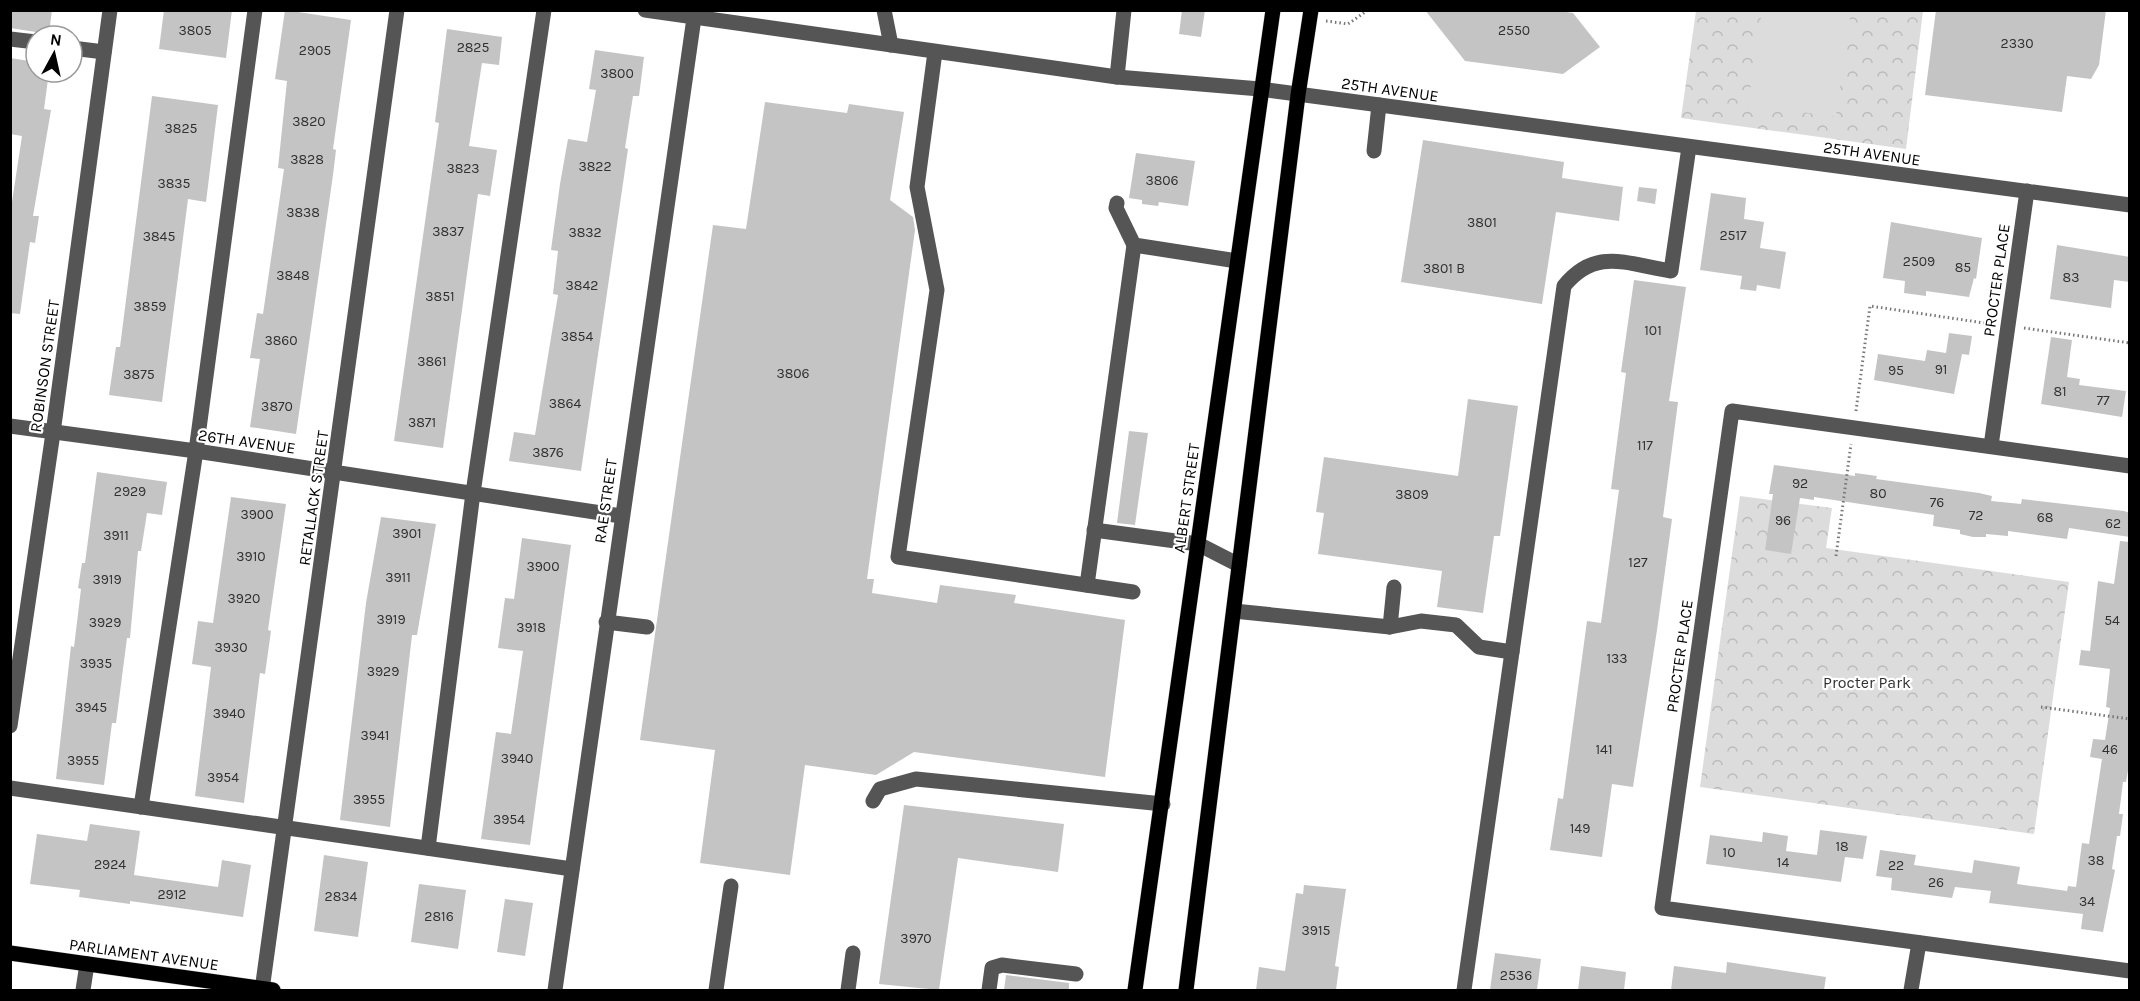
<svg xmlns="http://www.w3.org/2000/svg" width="2140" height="1001" font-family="Karla,sans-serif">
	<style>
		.forest { fill: url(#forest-crowns) }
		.garden { fill: #dcdcdc }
		.building { fill: #c4c4c4 }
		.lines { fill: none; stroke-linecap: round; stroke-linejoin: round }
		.major-casing { stroke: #dbdbdb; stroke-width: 16 }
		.path { stroke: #777; stroke-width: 3; stroke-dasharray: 1.5 3; stroke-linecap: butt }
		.minor { stroke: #555; stroke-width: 15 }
		.major { stroke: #000; stroke-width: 15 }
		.labels { text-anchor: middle; stroke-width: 4.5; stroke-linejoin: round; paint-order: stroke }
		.number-label { font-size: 14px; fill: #313131 }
		.street-label { font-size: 16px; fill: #000; stroke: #fff }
		.park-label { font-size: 16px; fill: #333; stroke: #fff }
	</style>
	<defs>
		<pattern id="forest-crowns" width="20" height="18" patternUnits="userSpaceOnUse" patternTransform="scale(1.5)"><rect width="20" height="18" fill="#dcdcdc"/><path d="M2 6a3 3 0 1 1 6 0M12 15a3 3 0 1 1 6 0" fill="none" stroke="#bbb"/></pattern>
	</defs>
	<rect width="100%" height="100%" fill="#fff"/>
	<g class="forest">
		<polygon points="1696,11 1923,11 1906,149 1681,118"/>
		<polygon points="1740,496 1832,508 1826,548 2069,582 2034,834 1700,787"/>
	</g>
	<polygon class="garden" points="1762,11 1806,11 1850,17 1836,117 1748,104"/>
	<g class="building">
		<polygon points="10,10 52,10 49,34 10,28"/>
		<polygon points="164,10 232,10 226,58 159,49"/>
		<polygon points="285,10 351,20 333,149 336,150 333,175 296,434 250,427 260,359 250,358 257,313 263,314 284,169 278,168 287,81 275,79"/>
		<polygon points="1182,10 1205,10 1201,37 1179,34"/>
		<polygon points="1425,10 1553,10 1573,13 1600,47 1563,74 1465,61"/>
		<polygon points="1936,10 2106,10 2099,65 2091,79 2067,76 2062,112 1925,95"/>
		<polygon points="447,29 502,37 499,65 482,63 477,95 469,146 497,150 490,196 478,194 443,448 394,441 439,123 435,122"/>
		<polygon points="595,50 644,57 639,96 633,96 625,148 628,149 581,471 509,461 514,432 535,435 558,295 553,294 558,251 551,250 560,184 568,139 587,142 596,90 589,89"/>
		<polygon points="10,58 36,62 36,72 49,72 44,109 51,110 33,216 39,216 35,243 30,242 20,314 10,313 10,215 22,136 10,134"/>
		<polygon points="152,96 218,105 206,202 188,199 162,402 109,395 116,347 120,347"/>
		<polygon points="765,102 847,113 849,104 904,112 890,200 913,217 915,230 867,579 874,579 872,593 937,603 940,585 1016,595 1014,603 1125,620 1105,777 914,752 876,775 805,765 790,875 700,863 715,750 640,740 713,225 746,229"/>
		<polygon points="1423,140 1564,162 1562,178 1623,187 1619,221 1556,212 1542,304 1401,282"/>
		<polygon points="1136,153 1195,161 1188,206 1159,202 1158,206 1142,204 1142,200 1129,198"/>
		<polygon points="1639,187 1657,189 1655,204 1637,201"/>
		<polygon points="1711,193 1746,198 1744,219 1764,222 1760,248 1786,252 1780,289 1757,285 1756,291 1740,289 1742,276 1700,270"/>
		<polygon points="1891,222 1982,238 1976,279 1974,278 1969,297 1926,291 1926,296 1904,293 1905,281 1883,278"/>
		<polygon points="2057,245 2130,257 2130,282 2114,280 2111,308 2050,299"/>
		<polygon points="1634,280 1686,287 1669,401 1678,402 1663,517 1672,519 1657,630 1633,787 1612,784 1602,857 1550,850 1558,798 1563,799 1587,621 1601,623 1619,490 1611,489 1626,373 1621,372"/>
		<polygon points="1949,333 1972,336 1969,355 1962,354 1954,394 1874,380 1878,354 1925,361 1927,350 1946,353"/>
		<polygon points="2051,337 2072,340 2067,377 2080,379 2079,385 2126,391 2122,417 2041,404"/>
		<polygon points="1468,399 1518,406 1500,536 1494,536 1483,613 1437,607 1442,571 1318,554 1324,513 1316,512 1324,457 1458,476"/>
		<polygon points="1129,431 1148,433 1135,525 1117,523"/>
		<polygon points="1774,465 1855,476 1855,473 1877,476 1876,479 1979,493 1992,496 1991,501 2021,504 2022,499 2124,511 2130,513 2130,537 2069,528 2067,539 2008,531 2008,536 1986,534 1986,537 1973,537 1960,534 1960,530 1933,526 1934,515 1814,497 1814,500 1800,498 1791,554 1765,550 1773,494 1769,494"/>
		<polygon points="97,472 167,482 162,515 147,513 141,551 138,551 130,638 127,638 116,723 112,723 104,785 56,779 71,646 74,647 81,589 78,588 82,563 85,563"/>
		<polygon points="231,497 286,504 268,630 271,631 265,674 260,673 244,803 195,796 211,667 192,664 198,621 213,623"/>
		<polygon points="381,517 436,524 417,635 412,635 390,827 340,820 366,603"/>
		<polygon points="522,538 571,545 530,845 481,839 496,732 511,734 523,651 498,648 505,598 514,599"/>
		<polygon points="2120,541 2130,542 2130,759 2126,782 2123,782 2119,814 2123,814 2120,836 2117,836 2112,869 2115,870 2103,932 2081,929 2083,914 1989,903 1991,891 1955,887 1952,898 1891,890 1892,878 1876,876 1880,850 1916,855 1914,865 1972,873 1974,860 2020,867 2017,884 2067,891 2068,886 2076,887 2082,843 2089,844 2102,759 2090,757 2093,739 2105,740 2110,708 2106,707 2110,669 2079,665 2081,650 2090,651 2098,581 2114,584"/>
		<polygon points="904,805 1064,824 1058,872 958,858 939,990 879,984"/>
		<polygon points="90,824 140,831 134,875 218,887 222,860 251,865 243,917 130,901 130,904 79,897 80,890 30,884 37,834 87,841"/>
		<polygon points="1820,830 1867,836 1863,859 1845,857 1841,882 1706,864 1710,835 1762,842 1763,832 1788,836 1786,851 1817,855"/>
		<polygon points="324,855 368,862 358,937 314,931"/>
		<polygon points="419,884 466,890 458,949 411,942"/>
		<polygon points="1304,885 1346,889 1335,966 1339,967 1336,990 1256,990 1259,967 1285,971 1296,893 1303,894"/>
		<polygon points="505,899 533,903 525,956 497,952"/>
		<polygon points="1495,953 1541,959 1537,990 1490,990"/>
		<polygon points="1727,962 1826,977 1824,990 1671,990 1674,966 1726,973"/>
		<polygon points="1581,966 1626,972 1624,990 1578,990"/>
		<polygon points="1006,975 1069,983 1069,990 1004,990"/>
	</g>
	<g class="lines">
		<g class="major-casing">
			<g id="major">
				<polyline points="10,953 273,990"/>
				<polyline points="1135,990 1273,10"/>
				<polyline points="1186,990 1298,95 1311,10"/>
			</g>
		</g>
		<g class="path">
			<polyline points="1326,21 1348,24 1368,10"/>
			<polyline points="2024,328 2130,343"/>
			<polyline points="1856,411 1870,306 1991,324"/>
			<polyline points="1836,556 1851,444"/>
			<polyline points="2041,707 2130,719"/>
		</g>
		<g class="minor">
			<polyline points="645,10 1117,77 1260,89 2130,205"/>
			<polyline points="884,10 891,45"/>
			<polyline points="10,39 36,42"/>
			<polyline points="72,48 104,52"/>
			<polyline points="935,52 917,187 937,290 898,557 1133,592"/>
			<polyline points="1117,77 1124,10"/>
			<polyline points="1374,151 1379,105"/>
			<polyline points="1117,203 1116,208 1134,245 1237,261"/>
			<polyline points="10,426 196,451 621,516"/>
			<polyline points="1991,446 2027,191"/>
			<polyline points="2130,466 1732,411 1662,908 2130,971"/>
			<polyline points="1094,530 1198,544 1239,565"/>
			<polyline points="1087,585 1134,245"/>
			<polyline points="1234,611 1390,627 1421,621 1456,625 1479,647 1512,652"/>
			<polyline points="606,622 647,627"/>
			<polyline points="1390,627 1394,587"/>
			<polyline points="10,726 53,433 110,10"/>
			<polyline points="10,788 572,869"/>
			<polyline points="873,801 880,789 916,779 1163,804"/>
			<polyline points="141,807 196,451 255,10"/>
			<polyline points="428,848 473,493 544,10"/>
			<polyline points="83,990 87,964"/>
			<polyline points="262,990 397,10"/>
			<polyline points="555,990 694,18"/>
			<polyline points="716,990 731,886"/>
			<polyline points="848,990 853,953"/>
			<polyline points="989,990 992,968 1002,965 1076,974"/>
			<path d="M 1464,990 L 1564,286 C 1596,247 1626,264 1671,271 L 1689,147"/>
			<polyline points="1911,990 1919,943"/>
		</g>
		<use href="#major" class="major"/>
	</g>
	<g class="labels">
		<g class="number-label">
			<text x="195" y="35">3805</text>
			<text x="1514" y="35">2550</text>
			<text x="2017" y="48">2330</text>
			<text x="473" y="52">2825</text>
			<text x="315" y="55">2905</text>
			<text x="617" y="78">3800</text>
			<text x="309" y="126">3820</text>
			<text x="181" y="133">3825</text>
			<text x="307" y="164">3828</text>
			<text x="595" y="171">3822</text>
			<text x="463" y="173">3823</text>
			<text x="1162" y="185">3806</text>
			<text x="174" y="188">3835</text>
			<text x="303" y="217">3838</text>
			<text x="1482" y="227">3801</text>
			<text x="448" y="236">3837</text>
			<text x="585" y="237">3832</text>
			<text x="1733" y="240">2517</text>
			<text x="159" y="241">3845</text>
			<text x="1919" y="266">2509</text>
			<text x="1963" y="272">85</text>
			<text x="1444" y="273">3801 B</text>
			<text x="293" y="280">3848</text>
			<text x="2071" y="282">83</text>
			<text x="582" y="290">3842</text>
			<text x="440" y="301">3851</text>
			<text x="150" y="311">3859</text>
			<text x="1653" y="335">101</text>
			<text x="577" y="341">3854</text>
			<text x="281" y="345">3860</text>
			<text x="432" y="366">3861</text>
			<text x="1941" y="374">91</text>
			<text x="1896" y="375">95</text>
			<text x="793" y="378">3806</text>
			<text x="139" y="379">3875</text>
			<text x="2060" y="396">81</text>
			<text x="2103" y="405">77</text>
			<text x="565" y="408">3864</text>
			<text x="277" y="411">3870</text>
			<text x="422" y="427">3871</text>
			<text x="1645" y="450">117</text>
			<text x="548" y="457">3876</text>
			<text x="1800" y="488">92</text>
			<text x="130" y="496">2929</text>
			<text x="1878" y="498">80</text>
			<text x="1412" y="499">3809</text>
			<text x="1937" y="507">76</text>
			<text x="257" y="519">3900</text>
			<text x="1976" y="520">72</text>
			<text x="2045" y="522">68</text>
			<text x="1783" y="525">96</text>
			<text x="2113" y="528">62</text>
			<text x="407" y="538">3901</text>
			<text x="116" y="540">3911</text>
			<text x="251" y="561">3910</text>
			<text x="1638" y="567">127</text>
			<text x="543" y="571">3900</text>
			<text x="398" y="582">3911</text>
			<text x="107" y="584">3919</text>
			<text x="244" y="603">3920</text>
			<text x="391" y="624">3919</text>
			<text x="2112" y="625">54</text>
			<text x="105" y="627">3929</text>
			<text x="531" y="632">3918</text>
			<text x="231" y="652">3930</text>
			<text x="1617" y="663">133</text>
			<text x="96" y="668">3935</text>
			<text x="383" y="676">3929</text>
			<text x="91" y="712">3945</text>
			<text x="229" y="718">3940</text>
			<text x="375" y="740">3941</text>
			<text x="1604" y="754">141</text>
			<text x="2110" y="754">46</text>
			<text x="517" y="763">3940</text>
			<text x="83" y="765">3955</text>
			<text x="223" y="782">3954</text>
			<text x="369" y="804">3955</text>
			<text x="509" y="824">3954</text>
			<text x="1580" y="833">149</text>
			<text x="1842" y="851">18</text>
			<text x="1729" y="857">10</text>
			<text x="2096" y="865">38</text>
			<text x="1783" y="867">14</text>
			<text x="110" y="869">2924</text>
			<text x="1896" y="870">22</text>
			<text x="1936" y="887">26</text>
			<text x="172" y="899">2912</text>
			<text x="341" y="901">2834</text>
			<text x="2087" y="906">34</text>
			<text x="439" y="921">2816</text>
			<text x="1316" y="935">3915</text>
			<text x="916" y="943">3970</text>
			<text x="1516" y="980">2536</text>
		</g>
		<g class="street-label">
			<text transform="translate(1390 89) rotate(8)" y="6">25TH AVENUE</text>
			<text transform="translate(1872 153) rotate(8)" y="6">25TH AVENUE</text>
			<text transform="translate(1996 280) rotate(-82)" y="6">PROCTER PLACE</text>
			<text transform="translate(44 366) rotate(-82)" y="6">ROBINSON STREET</text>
			<text transform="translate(247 441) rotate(8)" y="6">26TH AVENUE</text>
			<text transform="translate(313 498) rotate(-82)" y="6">RETALLACK STREET</text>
			<text transform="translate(1186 498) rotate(-82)" y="6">ALBERT STREET</text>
			<text transform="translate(605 501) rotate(-82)" y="6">RAE STREET</text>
			<text transform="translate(1679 656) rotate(-82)" y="6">PROCTER PLACE</text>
			<text transform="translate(144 954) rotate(8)" y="6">PARLIAMENT AVENUE</text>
		</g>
		<g class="park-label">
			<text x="1867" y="688">Procter Park</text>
		</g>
	</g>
	<rect width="2140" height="1001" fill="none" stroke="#000000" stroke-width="24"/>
	<g transform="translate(54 54) rotate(8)"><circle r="28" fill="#ffffff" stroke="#999999" stroke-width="1.5"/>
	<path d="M0-4.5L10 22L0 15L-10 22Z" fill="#000000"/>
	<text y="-9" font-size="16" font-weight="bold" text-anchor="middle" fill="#000000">N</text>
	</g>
</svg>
